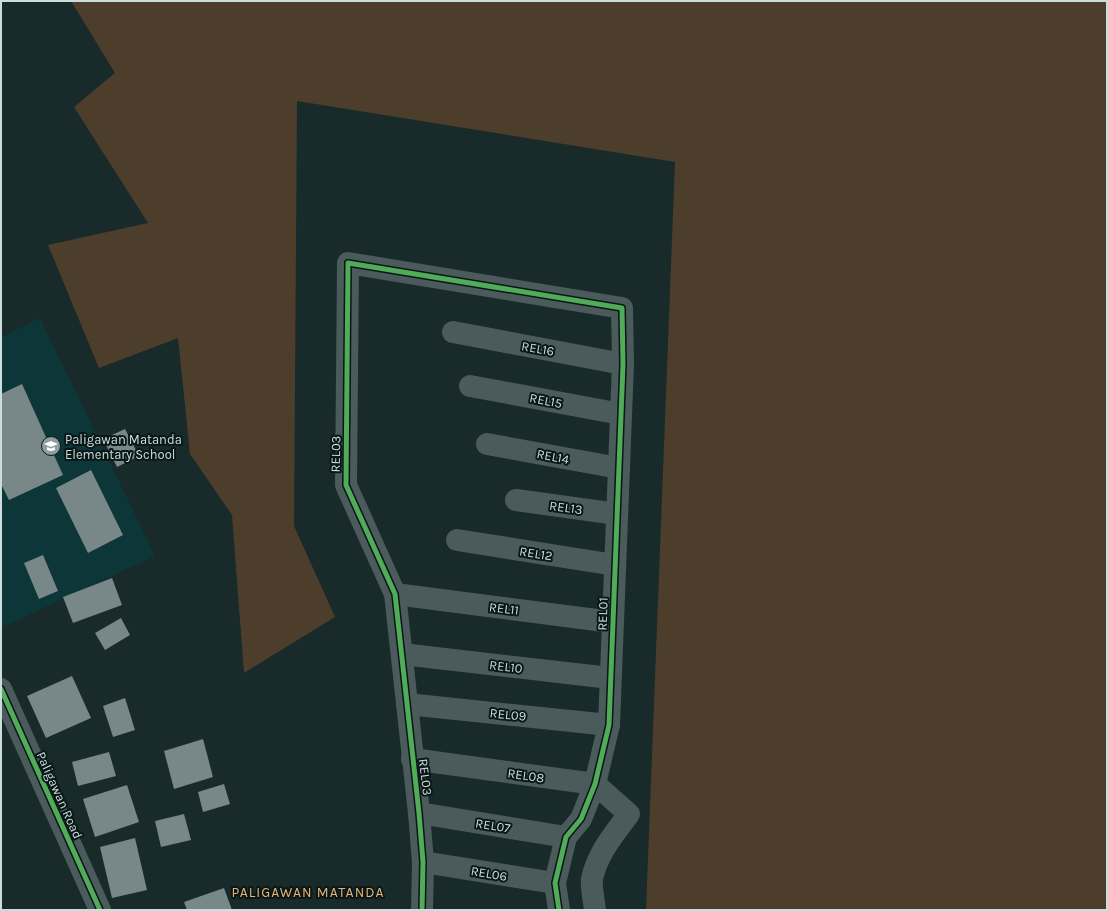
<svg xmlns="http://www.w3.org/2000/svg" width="1108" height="911" font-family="Karla,sans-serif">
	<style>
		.built { fill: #0c3638 }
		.green { fill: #4d3e2b }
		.building { fill: #788787 }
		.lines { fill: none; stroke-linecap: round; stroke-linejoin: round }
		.minor { stroke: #4b5a5b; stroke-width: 22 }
		.cycleway-casing { stroke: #091717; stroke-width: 8 }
		.cycleway { stroke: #51ab58; stroke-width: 5 }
		.labels { text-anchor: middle; stroke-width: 4; stroke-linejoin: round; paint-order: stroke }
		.street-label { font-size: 13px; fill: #ccddde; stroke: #091717 }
		.poi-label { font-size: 13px; fill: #ccddde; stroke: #091717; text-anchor: start }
		.neighbourhood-label { font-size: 14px; letter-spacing: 1px; fill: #e9b476; stroke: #091717 }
	</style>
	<rect width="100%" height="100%" fill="#192a2b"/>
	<polygon class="built" points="40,318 155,556 1,628 1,337"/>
	<polygon class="green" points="71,1 1107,1 1107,910 646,910 675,162 297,101 294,526 335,617 244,673 232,515 190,454 178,338 99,368 48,245 148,223 74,107 115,73"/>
	<g class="building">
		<polygon points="22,384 63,475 9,500 1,484 1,394"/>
		<polygon points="125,429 139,456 117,467 103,439"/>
		<polygon points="91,470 123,535 88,553 56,488"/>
		<polygon points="43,555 58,591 39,599 24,563"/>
		<polygon points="112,578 122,605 73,623 63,597"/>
		<polygon points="121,618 130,635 105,650 95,633"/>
		<polygon points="72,676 91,718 46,738 27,696"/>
		<polygon points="125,698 135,730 113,737 103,706"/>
		<polygon points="203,739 213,777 174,789 164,751"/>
		<polygon points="109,752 116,776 78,786 72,762"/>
		<polygon points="224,784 230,804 203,812 198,792"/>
		<polygon points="127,785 139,822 95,837 83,799"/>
		<polygon points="184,814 191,840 161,847 155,821"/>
		<polygon points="135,838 147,890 112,898 100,847"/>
		<polygon points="224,888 232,910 187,910 184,902"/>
	</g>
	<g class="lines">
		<g class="minor">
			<polyline points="453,332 623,364"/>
			<polyline points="470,386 621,414"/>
			<polyline points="487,444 619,468"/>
			<polyline points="516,500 617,514"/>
			<polyline points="457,540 615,565"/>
			<polyline points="395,594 612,622"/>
			<polyline points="402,654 610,678"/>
			<polyline points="1,689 100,910"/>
			<polyline points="407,704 609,725"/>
			<path d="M 412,759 L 595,784 L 629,814 C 614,834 597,854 592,879 C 591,889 594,900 595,910"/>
			<polyline points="419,813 566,837"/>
			<polyline points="423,862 555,883"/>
			<polyline points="422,910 423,862 419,813 395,594 346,485 348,263 622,308 623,364 609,725 595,784 581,819 566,837 555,883 559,910"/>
		</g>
		<g class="cycleway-casing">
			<g id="cycleway">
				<polyline points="1,689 100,910"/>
				<polyline points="422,910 423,862 419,813 395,594 346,485 348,263 622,308 623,364 609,725 595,784 581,819 566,837 555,883 559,910"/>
			</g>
		</g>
		<use href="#cycleway" class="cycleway"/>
	</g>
	<defs>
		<g id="school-disc" transform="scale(1)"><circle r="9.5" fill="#8d9e9f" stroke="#091717"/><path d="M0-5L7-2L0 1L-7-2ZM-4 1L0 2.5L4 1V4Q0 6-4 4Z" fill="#fff"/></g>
	</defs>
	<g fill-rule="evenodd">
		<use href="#school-disc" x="51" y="446"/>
	</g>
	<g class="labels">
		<g class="street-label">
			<text transform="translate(538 348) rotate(10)" y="5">REL16</text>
			<text transform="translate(546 400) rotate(11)" y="5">REL15</text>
			<text transform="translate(335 454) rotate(-89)" y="5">REL03</text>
			<text transform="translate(553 456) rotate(11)" y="5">REL14</text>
			<text transform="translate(566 507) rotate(8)" y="5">REL13</text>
			<text transform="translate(536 553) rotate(9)" y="5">REL12</text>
			<text transform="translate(504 608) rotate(7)" y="5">REL11</text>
			<text transform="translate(602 614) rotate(-88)" y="5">REL01</text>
			<text transform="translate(506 666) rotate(7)" y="5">REL10</text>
			<text transform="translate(508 714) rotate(6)" y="5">REL09</text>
			<text transform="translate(526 775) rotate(8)" y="5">REL08</text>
			<text transform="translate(426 777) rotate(83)" y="5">REL03</text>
			<text transform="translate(60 795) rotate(66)" y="5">Paligawan Road</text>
			<text transform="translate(493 825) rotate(9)" y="5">REL07</text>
			<text transform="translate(489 873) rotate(9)" y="5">REL06</text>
		</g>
		<g class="poi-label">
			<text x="65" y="444">Paligawan Matanda<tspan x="65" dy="15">Elementary School</tspan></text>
		</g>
		<g class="neighbourhood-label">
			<text x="308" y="897">PALIGAWAN MATANDA</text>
		</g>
	</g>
	<rect width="1108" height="911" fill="none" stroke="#ccddde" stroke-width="4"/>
</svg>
